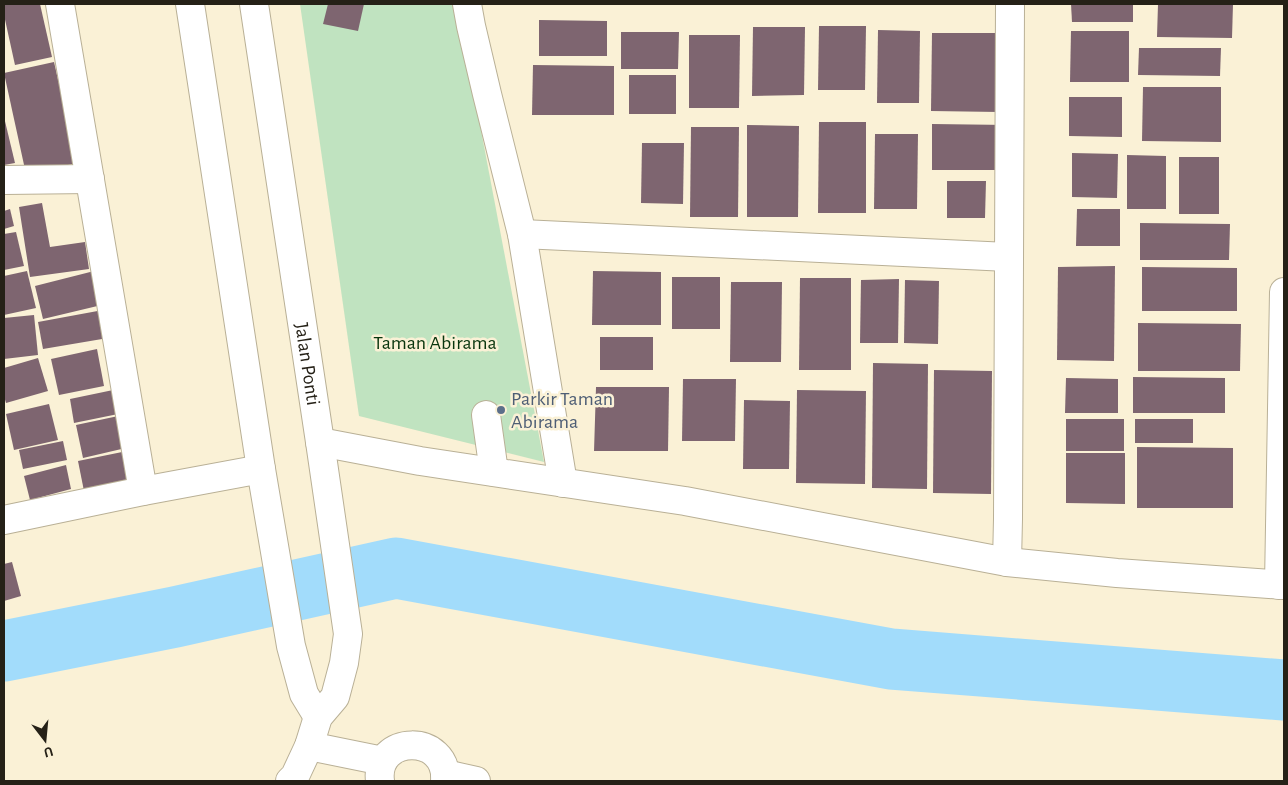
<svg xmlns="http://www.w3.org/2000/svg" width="1288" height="785" font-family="'Alegreya Sans',sans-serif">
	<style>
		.green { fill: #c0e3c0 }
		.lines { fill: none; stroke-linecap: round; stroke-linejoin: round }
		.river { stroke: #a2dcfb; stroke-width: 61 }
		.building { fill: #7e6570 }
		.minor-casing { stroke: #b9b096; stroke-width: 30 }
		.major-casing { stroke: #b9b096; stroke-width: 30 }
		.minor { stroke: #fff; stroke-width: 28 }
		.major { stroke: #fff; stroke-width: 28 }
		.service-dot { fill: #5c6f8a; stroke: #faf1d6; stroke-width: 2 }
		.labels { text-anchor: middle; stroke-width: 5; stroke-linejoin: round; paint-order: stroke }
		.park-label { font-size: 20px; fill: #08350d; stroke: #faf1d6 }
		.street-label { font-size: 20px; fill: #252117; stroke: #faf1d6 }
		.service-label { font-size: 20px; fill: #4e5e75; stroke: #faf1d6; text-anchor: start }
	</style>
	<rect width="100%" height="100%" fill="#faf1d6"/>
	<polygon class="green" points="300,4 457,4 544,462 359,416"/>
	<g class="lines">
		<polyline class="river" points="4,651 175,617 396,568 891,659 1284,690"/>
	</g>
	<g class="building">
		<polygon points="4,4 40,4 52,57 15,65 4,15"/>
		<polygon points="328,4 364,4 358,31 323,24"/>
		<polygon points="1071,4 1133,4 1133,22 1072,22"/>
		<polygon points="1158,4 1233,4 1232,38 1157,37"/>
		<polygon points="539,20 607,21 607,56 539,56"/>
		<polygon points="819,26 866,26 865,90 818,90"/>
		<polygon points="753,27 805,27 804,95 752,96"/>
		<polygon points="878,30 920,31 919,103 877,103"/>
		<polygon points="1071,31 1129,31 1129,82 1070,82"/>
		<polygon points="621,32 679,32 678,69 621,69"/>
		<polygon points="932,33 999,33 999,112 931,111"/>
		<polygon points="689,35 740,35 739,108 689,108"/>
		<polygon points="1139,48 1221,48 1220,76 1138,75"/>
		<polygon points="54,62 77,163 26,174 4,73"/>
		<polygon points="533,65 614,66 614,115 532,115"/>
		<rect x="629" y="75" width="47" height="39"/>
		<polygon points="1143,87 1221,87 1221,142 1142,141"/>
		<polygon points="1069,97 1122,97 1122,137 1069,136"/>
		<polygon points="4,117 15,163 4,165"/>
		<polygon points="819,122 866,122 866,213 818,213"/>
		<polygon points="932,124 1009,125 1008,170 932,170"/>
		<polygon points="747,125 799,126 798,217 747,217"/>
		<polygon points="691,127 739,127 738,217 690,217"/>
		<polygon points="875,134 918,134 917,209 874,209"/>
		<polygon points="642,143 684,143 683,204 641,203"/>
		<polygon points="1072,153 1118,154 1117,198 1072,197"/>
		<polygon points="1127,155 1166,156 1166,209 1127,209"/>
		<rect x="1179" y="157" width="40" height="57"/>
		<polygon points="947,181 986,181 985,218 947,218"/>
		<polygon points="42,203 50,247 85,242 89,269 30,277 19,207"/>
		<polygon points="10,209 14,226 4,229 4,211"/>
		<polygon points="1077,209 1120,209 1120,246 1076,246"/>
		<polygon points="1140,223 1230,224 1229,260 1140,260"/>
		<polygon points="16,232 24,266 4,270 4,234"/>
		<polygon points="1115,266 1114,361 1057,360 1058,267"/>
		<polygon points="1142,267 1237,268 1237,311 1142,311"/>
		<polygon points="102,269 110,303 43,319 35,286"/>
		<polygon points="27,271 36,308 4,315 4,276"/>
		<polygon points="593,271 661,272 661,325 592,325"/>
		<rect x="672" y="277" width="48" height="52"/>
		<polygon points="800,278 851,278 851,370 799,370"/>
		<polygon points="899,279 898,343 860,343 861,280"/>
		<polygon points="905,280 939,281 938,344 904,343"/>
		<polygon points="731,282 782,282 781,362 730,362"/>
		<polygon points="103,310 108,338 43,349 38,322"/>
		<polygon points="34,315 38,355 4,359 4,318"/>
		<polygon points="1138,323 1241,324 1240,371 1138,371"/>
		<rect x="600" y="337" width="53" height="33"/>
		<polygon points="97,349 104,386 59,395 51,359"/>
		<polygon points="38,358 48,391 6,403 4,396 4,368"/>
		<polygon points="873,363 928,364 927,489 872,488"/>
		<polygon points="934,370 992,371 991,494 933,493"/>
		<polygon points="1133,377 1225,378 1225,413 1133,413"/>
		<polygon points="1066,378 1118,379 1118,413 1065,413"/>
		<polygon points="683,379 736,379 735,441 682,441"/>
		<polygon points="596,387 669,387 668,451 594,451"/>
		<polygon points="118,389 123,413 74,423 70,399"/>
		<polygon points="797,390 866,391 865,484 796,483"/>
		<polygon points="744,400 790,401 789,469 743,469"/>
		<polygon points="49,404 58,440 14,450 6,414"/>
		<polygon points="123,415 130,447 83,458 76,425"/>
		<rect x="1066" y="419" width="58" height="32"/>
		<rect x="1135" y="419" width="58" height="24"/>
		<polygon points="63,441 67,460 23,469 19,450"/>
		<polygon points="1137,447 1233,448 1233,508 1137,508"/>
		<polygon points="132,450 137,481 84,491 78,461"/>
		<polygon points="1066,453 1125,453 1125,504 1066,503"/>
		<polygon points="66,465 71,489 30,500 24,476"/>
		<polygon points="12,562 21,596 4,601 4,564"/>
	</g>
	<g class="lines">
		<g class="minor-casing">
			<g id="minor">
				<polyline points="60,4 143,491"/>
				<polyline points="467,4 471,26 487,94 522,234 563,483"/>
				<polyline points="4,180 90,179"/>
				<polyline points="522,234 1008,257"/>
				<polyline points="486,415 494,472"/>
				<polyline points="320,442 420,461 685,501 1007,562 1117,573 1284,585"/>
				<polyline points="4,520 143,491 261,469"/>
				<polyline points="1007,562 1008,519 1010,4"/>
				<polyline points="1279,585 1284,292"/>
				<polyline points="309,746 383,761"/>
				<polyline points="445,774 476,781"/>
				<path d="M 380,781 C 374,734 449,733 445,781"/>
			</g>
		</g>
		<g class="major-casing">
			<g id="major">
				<polyline points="190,4 261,469 291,646 304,694 318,717"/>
				<path id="s1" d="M 254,4 L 320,442 L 348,634 L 344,663 L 335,697 L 318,717 L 309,746 L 295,776 L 290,781"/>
			</g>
		</g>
		<use href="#minor" class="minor"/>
		<use href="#major" class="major"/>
	</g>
	<circle class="service-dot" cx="501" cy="410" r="5"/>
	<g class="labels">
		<g class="park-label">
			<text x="435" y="349">Taman Abirama</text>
		</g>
		<g class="street-label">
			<text dy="7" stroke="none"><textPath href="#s1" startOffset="364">Jalan Ponti</textPath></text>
		</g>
		<g class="service-label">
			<text x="511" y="405">Parkir Taman<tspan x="511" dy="23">Abirama</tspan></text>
		</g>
	</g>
	<rect width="1288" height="785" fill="none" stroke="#252117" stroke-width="10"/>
	<g transform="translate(45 740) rotate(164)" stroke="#faf1d6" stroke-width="4" paint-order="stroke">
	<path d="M0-4L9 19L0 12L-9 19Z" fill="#252117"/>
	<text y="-8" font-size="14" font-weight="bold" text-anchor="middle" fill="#252117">U</text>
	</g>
</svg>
